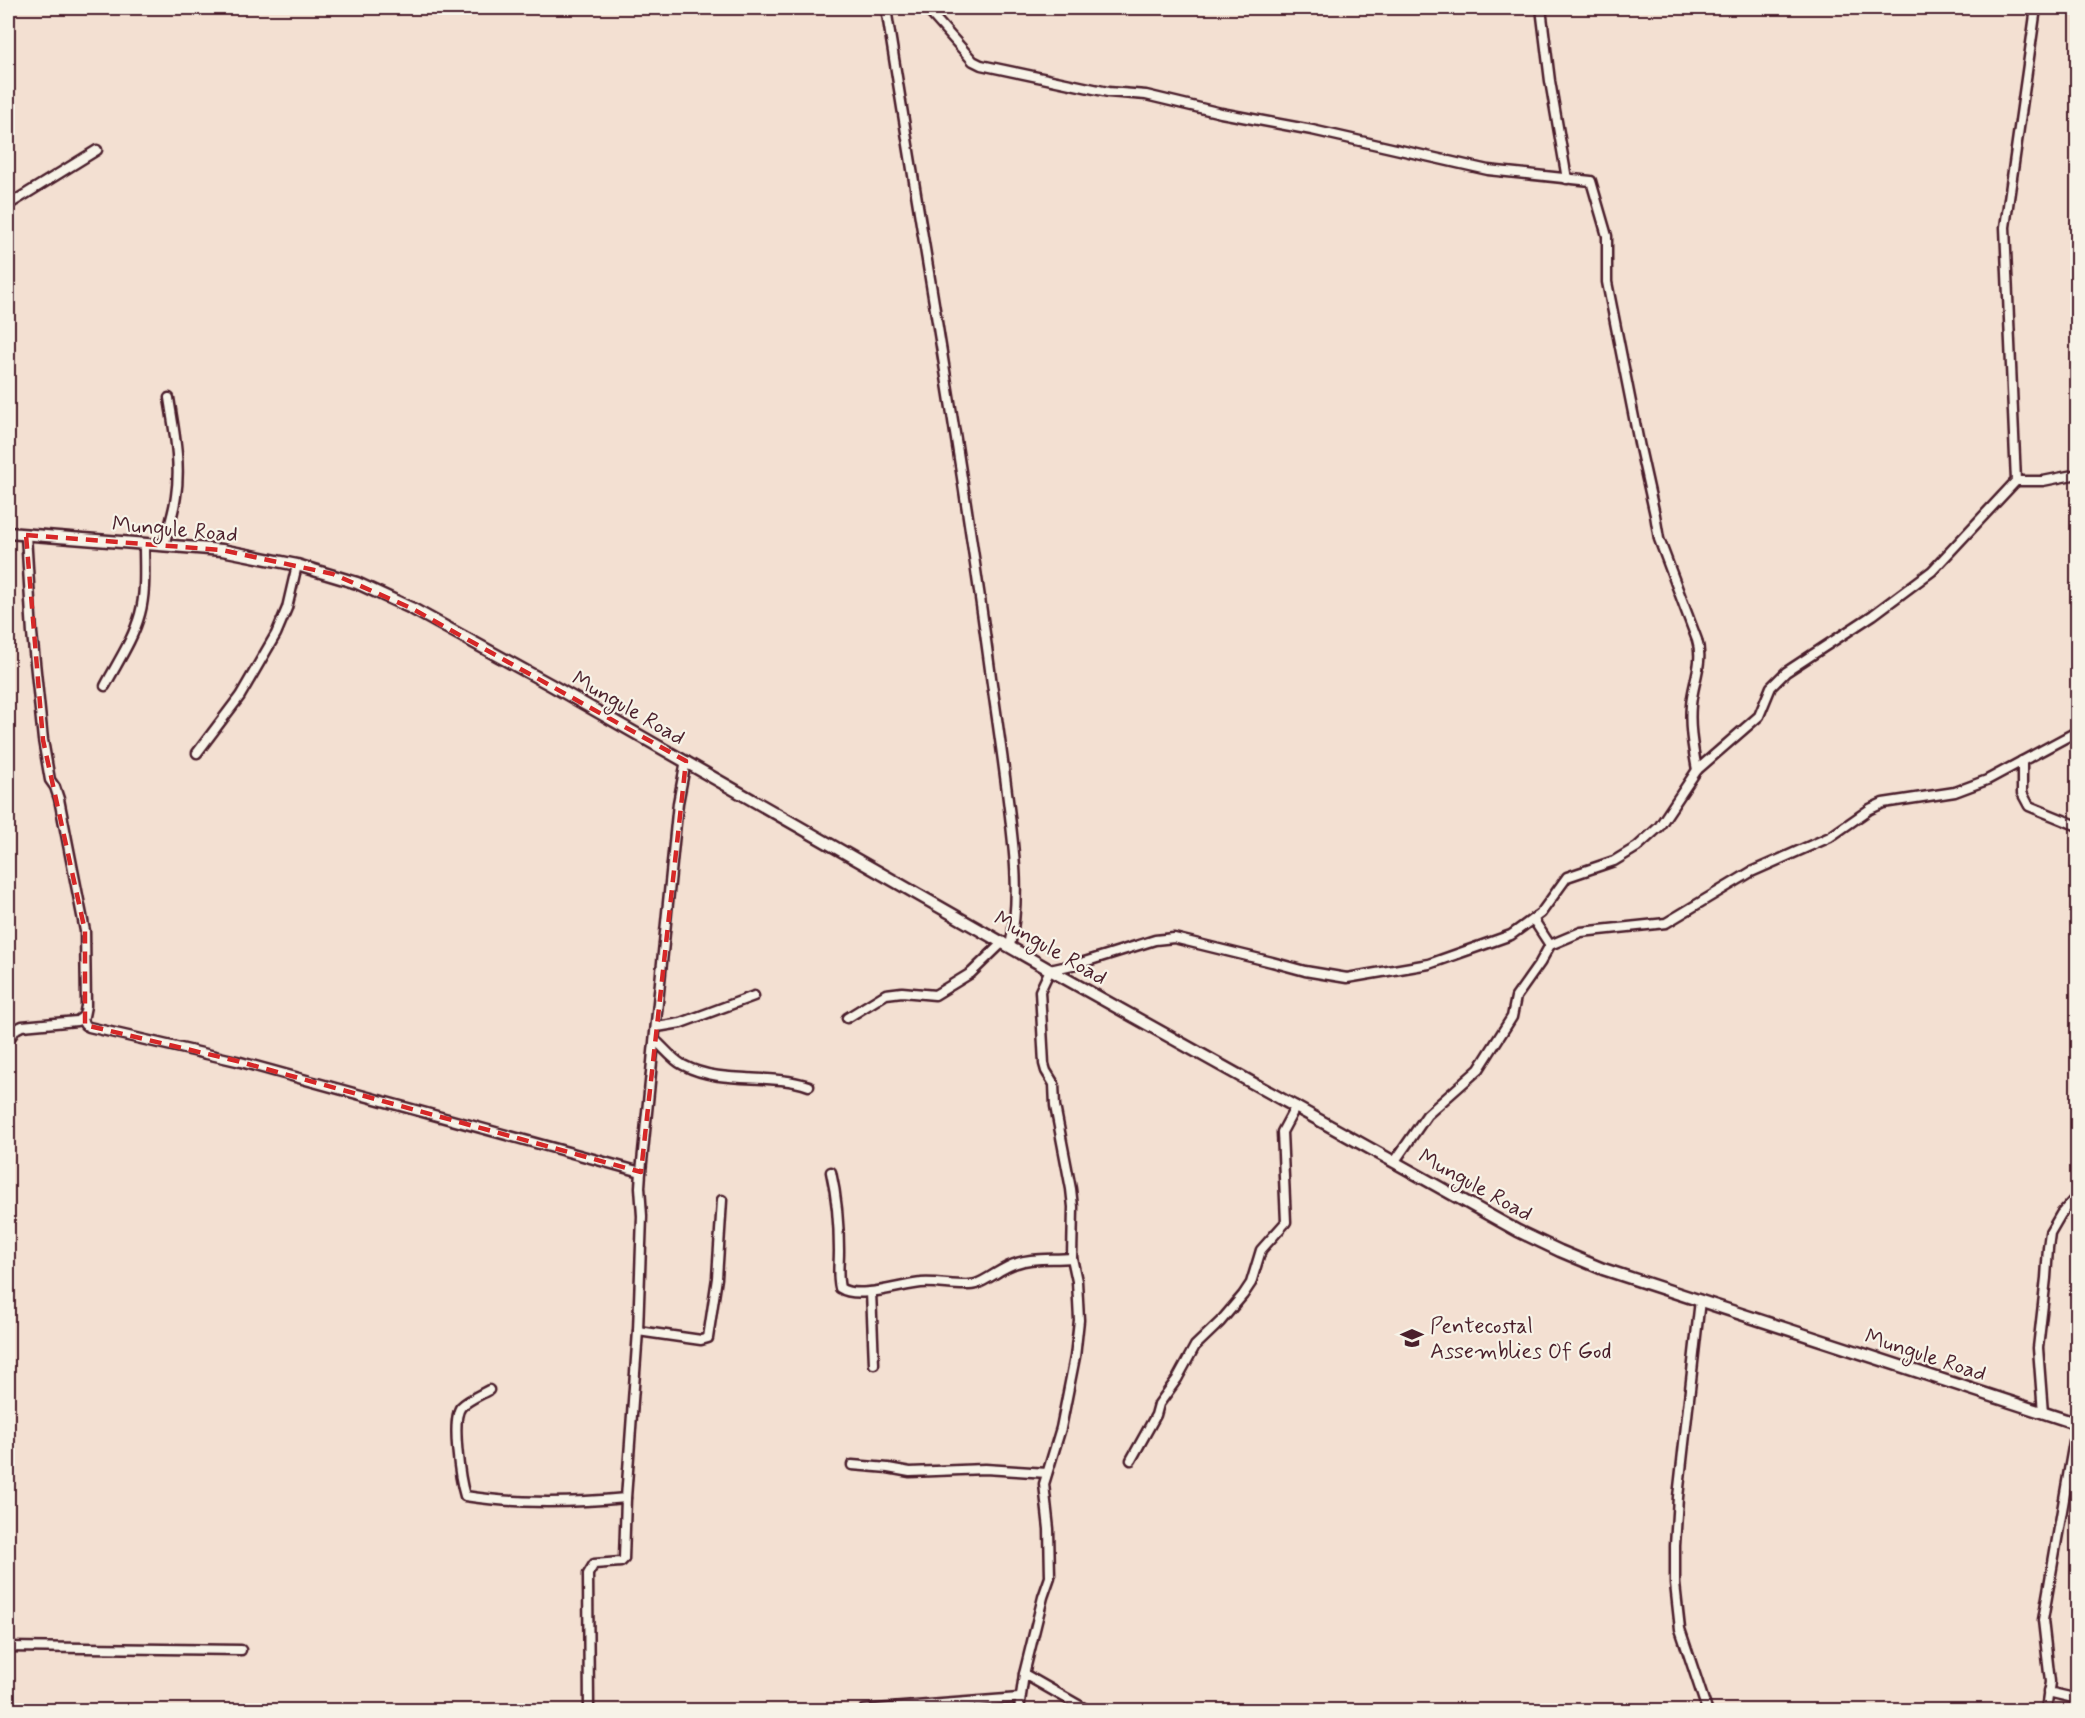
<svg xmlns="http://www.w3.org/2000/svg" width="2085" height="1718" font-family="Mynerve,sans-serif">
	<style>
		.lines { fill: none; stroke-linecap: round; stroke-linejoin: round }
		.minor-casing { stroke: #4a1f2b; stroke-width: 13 }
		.tertiary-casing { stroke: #4a1f2b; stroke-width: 15 }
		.minor { stroke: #f7f3e8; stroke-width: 8 }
		.tertiary { stroke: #f7f3e8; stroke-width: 10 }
		.marked { fill: none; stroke: #d62828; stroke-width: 4.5; stroke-dasharray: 12 8; stroke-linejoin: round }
		.labels { text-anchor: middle; stroke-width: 4.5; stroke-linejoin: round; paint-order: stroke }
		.street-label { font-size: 22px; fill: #4a1f2b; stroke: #f7f3e8 }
		.poi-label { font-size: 22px; fill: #4a1f2b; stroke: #f7f3e8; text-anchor: start }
	</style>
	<rect width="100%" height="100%" fill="#f3e0d2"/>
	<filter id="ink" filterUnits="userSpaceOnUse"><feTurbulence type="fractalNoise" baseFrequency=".0167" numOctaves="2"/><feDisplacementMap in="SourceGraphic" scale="12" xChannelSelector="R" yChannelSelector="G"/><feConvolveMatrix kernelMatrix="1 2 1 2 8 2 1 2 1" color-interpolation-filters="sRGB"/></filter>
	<g filter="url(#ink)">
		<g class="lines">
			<g class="minor-casing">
				<g id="minor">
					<path d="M 886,8 C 921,231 961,453 991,677 C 997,718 1003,759 1008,800 C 1014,849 1021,897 1010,946"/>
					<path d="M 926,8 L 973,61 L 981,65 L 1108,92 L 1146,95 L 1221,113 L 1312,130 L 1488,170 L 1591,181 L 1607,236 L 1607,282 L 1640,448 L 1655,515 L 1659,539 L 1697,640 C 1704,662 1693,682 1691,705 C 1689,727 1693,748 1697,770"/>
					<polyline points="1541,8 1550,81 1567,179"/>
					<polyline points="8,205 97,150"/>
					<polyline points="2016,481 2043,481 2078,474"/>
					<path d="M 164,546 C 168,529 174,512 176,496 C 181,463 174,430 169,398"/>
					<path d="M 105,686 C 117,663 133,640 140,614 C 146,592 144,567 144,545"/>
					<polyline points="197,753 240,696 276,634 287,608 297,565"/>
					<polyline points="2022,761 2022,793 2029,806 2078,826"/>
					<polyline points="1533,919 1550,945"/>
					<polyline points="847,1018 886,994 902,992 935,995 971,973 1003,942"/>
					<polyline points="81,1019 85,1025 89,1027 237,1061 641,1172"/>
					<polyline points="657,1027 681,1023 754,996"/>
					<path d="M 655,1040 C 664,1048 673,1060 683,1065 C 723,1086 769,1072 809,1086"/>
					<polyline points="8,1041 16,1029 22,1026 77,1021 84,1016 86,1006 85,931 59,799 55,787 50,780 43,740 32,633 26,535"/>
					<polyline points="1395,1161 1427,1115 1479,1069 1512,1017 1516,997 1540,963 1550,945 1581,932 1666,923 1751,872 1830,837 1870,809 1883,803 1955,792 1987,780 2078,731"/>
					<path d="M 831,1172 C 837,1198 839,1225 839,1251 C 839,1265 837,1275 840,1288 C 858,1300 900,1285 921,1283 C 936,1281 964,1288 976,1284 C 990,1279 1002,1267 1017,1263 C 1034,1257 1053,1260 1072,1258"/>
					<polyline points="871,1292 874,1364"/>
					<polyline points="1700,1300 1678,1497 1675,1546 1675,1584 1680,1629 1707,1710"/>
					<polyline points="638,1331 701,1340 708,1338 717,1278 722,1200"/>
					<path d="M 489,1390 C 480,1395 468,1400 461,1407 C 451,1419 460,1480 465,1496 C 515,1504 575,1503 626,1498"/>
					<polyline points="2043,1413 2038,1348 2046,1278 2048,1248 2050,1233 2061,1214 2078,1195"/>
					<polyline points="1131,1460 1156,1415 1159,1404 1177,1379 1195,1346 1220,1322 1243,1295 1251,1283 1261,1250 1286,1222 1282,1132 1296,1106"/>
					<polyline points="852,1465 888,1468 910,1472 985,1469 1047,1473"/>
					<polyline points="8,1647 241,1650"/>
					<polyline points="1024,1674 1087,1710"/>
					<polyline points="2048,1692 2078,1699"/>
					<polyline points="589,1710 588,1574 594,1564 621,1562 624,1559 626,1498 638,1331 642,1216 640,1187 641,1172 678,803 686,761"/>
					<polyline points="864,1710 1019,1698"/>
					<polyline points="1019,1710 1024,1674 1043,1597 1050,1577 1049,1529 1044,1484 1061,1428 1075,1357 1079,1320 1077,1281 1072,1258 1073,1207 1071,1189 1055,1106 1054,1084 1046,1071 1044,1064 1040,991 1050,970 1081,963 1155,940 1174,938 1272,962 1305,971 1347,978 1429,964 1511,935 1541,913 1567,877 1614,861 1637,847 1659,827 1697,770 1759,716 1771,687 1786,672 1873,615 1932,571 2016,481 2005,227 2036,8"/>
					<polyline points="2046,1710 2050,1682 2043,1620 2077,1424"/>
				</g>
			</g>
			<g class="tertiary-casing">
				<polyline id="tertiary" points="8,533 222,550 297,565 357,583 411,608 551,685 1050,970 1518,1231 1560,1251 1603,1269 2078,1424"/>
			</g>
			<use href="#minor" class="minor"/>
			<use href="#tertiary" class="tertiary"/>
		</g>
	</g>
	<path class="marked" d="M 26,535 L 222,550 L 333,574 L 411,608 L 686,761 L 641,1172 L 237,1061 L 85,1025 L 85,931 L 43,740 Z"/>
	<defs>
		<g id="school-bare" transform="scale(1.8)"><path d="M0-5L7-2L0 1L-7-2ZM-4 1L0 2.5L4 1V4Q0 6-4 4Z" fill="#4a1f2b" stroke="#f7f3e8" stroke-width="2.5" paint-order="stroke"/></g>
	</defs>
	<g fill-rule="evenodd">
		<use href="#school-bare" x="1412" y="1338"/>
	</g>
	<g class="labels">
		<g class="street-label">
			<text transform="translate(175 528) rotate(5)" y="8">Mungule Road</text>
			<text transform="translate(629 707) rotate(30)" y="8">Mungule Road</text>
			<text transform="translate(1051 947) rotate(30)" y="8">Mungule Road</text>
			<text transform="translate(1476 1184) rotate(29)" y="8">Mungule Road</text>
			<text transform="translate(1926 1354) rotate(18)" y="8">Mungule Road</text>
		</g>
		<g class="poi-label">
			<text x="1430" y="1333">Pentecostal<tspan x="1430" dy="25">Assemblies Of God</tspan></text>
		</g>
	</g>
	<rect width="2085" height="1718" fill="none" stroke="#f7f3e8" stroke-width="30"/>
	<rect x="15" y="15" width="2055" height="1688" fill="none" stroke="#4a1f2b" stroke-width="2" filter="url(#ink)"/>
</svg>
